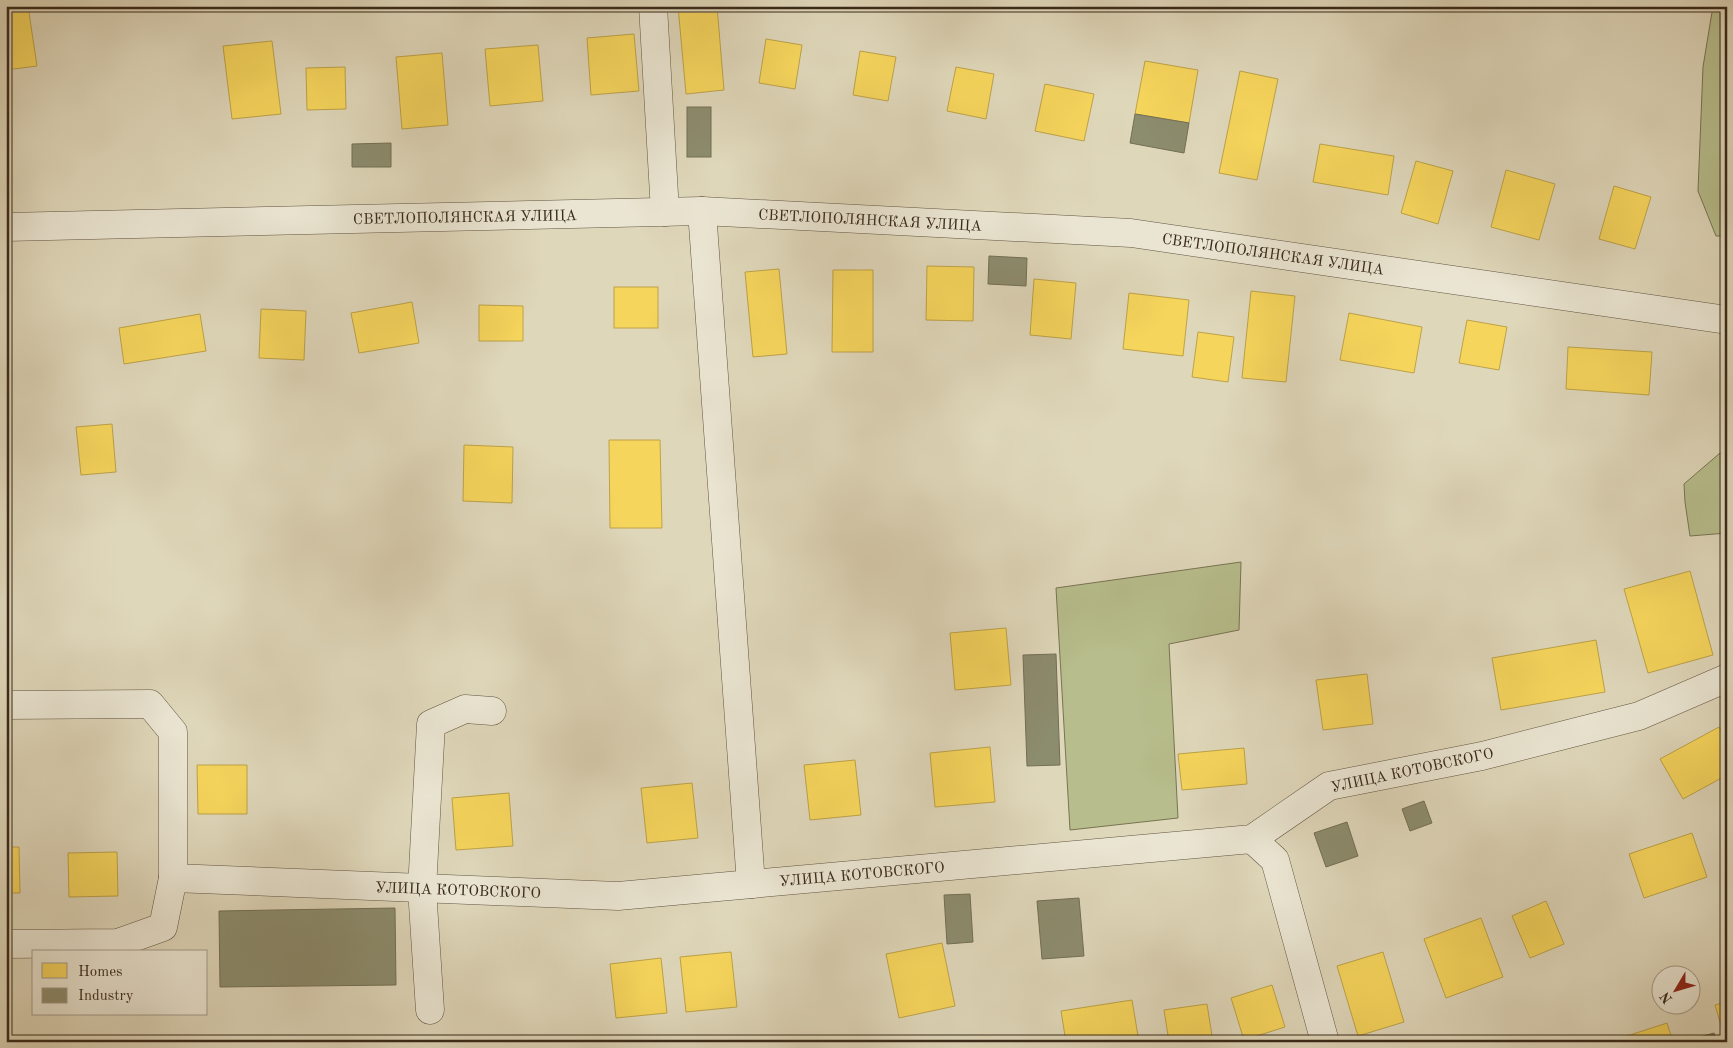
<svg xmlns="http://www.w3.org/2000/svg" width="1733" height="1048" font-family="'Old Standard TT',serif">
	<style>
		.green { fill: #b7bd8c; stroke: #787454 }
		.homes { fill: #f6d55c; stroke: #bda248 }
		.industry { fill: #8c8c6e; stroke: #736f55 }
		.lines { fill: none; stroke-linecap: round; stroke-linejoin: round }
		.minor-casing { stroke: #625543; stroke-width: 29 }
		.minor { stroke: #eae5d2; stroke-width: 28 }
		.labels { text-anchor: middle; stroke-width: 5; stroke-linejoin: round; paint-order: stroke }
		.street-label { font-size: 15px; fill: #392a1b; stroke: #eae5d2 }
	</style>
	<rect width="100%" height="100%" fill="#dfd7ba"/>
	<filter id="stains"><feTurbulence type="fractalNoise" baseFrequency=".004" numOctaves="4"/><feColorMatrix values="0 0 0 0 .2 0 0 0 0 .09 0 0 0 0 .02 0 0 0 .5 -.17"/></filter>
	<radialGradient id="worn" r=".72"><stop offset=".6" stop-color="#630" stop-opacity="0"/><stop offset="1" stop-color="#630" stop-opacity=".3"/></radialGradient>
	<g class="green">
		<polygon points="1713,6 1727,6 1727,236 1716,236 1698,191 1703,67"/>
		<polygon points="1727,447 1727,533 1690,536 1685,502 1684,484"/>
		<polygon points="1241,562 1239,630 1169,644 1178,818 1070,830 1056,588"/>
	</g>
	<g class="homes">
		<polygon points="6,6 28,6 37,66 6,70"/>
		<polygon points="678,6 717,6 724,90 686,94"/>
		<polygon points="634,34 639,91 591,95 587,38"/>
		<polygon points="766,39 802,45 795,89 759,83"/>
		<polygon points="272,41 281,114 232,119 223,46"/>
		<polygon points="538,45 543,101 490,106 485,49"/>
		<polygon points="860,51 896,57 888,101 853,95"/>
		<polygon points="442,53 448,125 402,129 396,57"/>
		<polygon points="1145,61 1198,70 1189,123 1135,114"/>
		<polygon points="345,67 346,109 307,110 306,68"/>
		<polygon points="956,67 994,74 986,119 947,111"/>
		<polygon points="1240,71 1278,79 1257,180 1219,173"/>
		<polygon points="1045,84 1094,94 1084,141 1035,131"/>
		<polygon points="1320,144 1394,156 1388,195 1313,182"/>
		<polygon points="1416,161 1453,171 1438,224 1401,213"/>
		<polygon points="1506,170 1555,184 1539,240 1491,227"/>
		<polygon points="1614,186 1651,197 1635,249 1599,239"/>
		<polygon points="927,266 974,267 973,321 926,320"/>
		<polygon points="779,269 787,354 753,357 745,272"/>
		<polygon points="833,270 873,270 873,352 832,352"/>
		<polygon points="1034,279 1076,283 1071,339 1030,335"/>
		<rect x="614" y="287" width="44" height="41"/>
		<polygon points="1251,291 1295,296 1286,382 1242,378"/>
		<polygon points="1129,293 1189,300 1183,356 1123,349"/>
		<polygon points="412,302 419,343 359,353 351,313"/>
		<polygon points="479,305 523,306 523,341 479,341"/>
		<polygon points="261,309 306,311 304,360 259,358"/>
		<polygon points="1349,313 1422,327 1414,373 1340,360"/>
		<polygon points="200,314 206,351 124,364 119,328"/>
		<polygon points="1467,320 1507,327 1499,370 1459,363"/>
		<polygon points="1198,332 1234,337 1228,382 1192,377"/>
		<polygon points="1568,347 1652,352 1649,395 1566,389"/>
		<polygon points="112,424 116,472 81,475 76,427"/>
		<polygon points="609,440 660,440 662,528 610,528"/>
		<polygon points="464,445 513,447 512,503 463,501"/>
		<polygon points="1690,571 1713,655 1648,673 1624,589"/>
		<polygon points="1006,628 1011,685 955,690 950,633"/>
		<polygon points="1596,640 1605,692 1501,710 1492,658"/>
		<polygon points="1367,674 1373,724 1323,730 1316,680"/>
		<polygon points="1719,727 1727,741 1727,775 1683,799 1660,759"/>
		<polygon points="990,747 995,802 935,807 930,753"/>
		<polygon points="1244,748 1247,784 1182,790 1178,754"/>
		<polygon points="855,760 861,815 810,820 804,765"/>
		<polygon points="197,765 247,765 247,814 198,814"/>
		<polygon points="692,783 698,838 647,843 641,788"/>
		<polygon points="509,793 513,846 456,850 452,798"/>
		<polygon points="1692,833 1707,877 1644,898 1629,854"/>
		<polygon points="6,847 19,847 20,893 6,893"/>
		<polygon points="117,852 118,896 69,897 68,853"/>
		<polygon points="1546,901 1564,944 1530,958 1512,916"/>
		<polygon points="1481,918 1503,977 1446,998 1424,939"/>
		<polygon points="942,943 955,1006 899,1018 886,954"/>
		<polygon points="731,952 737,1007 686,1012 680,957"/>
		<polygon points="1383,952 1404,1022 1358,1036 1337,966"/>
		<polygon points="661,958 667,1013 616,1018 610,964"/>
		<polygon points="1272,985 1285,1027 1244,1040 1231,998"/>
		<polygon points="1132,1000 1139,1042 1066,1042 1061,1011"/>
		<polygon points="1727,1002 1727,1042 1726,1042 1715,1005"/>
		<polygon points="1207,1004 1213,1042 1169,1042 1164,1010"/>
		<polygon points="1667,1023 1673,1042 1625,1042 1624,1037"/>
	</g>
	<g class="industry">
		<rect x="687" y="107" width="24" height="50"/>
		<polygon points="1135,114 1189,123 1184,153 1130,143"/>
		<polygon points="391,143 391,167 352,167 352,144"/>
		<polygon points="989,256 1027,258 1026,286 988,284"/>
		<polygon points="1056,654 1060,765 1027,766 1023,655"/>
		<polygon points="1424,801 1432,823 1410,831 1402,809"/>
		<polygon points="1347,822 1358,856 1326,867 1314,833"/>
		<polygon points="970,894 973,942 947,944 944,895"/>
		<polygon points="1079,898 1084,956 1042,959 1037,901"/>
		<polygon points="395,908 396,985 220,987 219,911"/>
		<polygon points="1714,1033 1717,1042 1681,1042"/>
	</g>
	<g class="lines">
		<g class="minor-casing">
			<g id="minor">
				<polyline points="653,6 665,212"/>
				<polyline points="702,211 751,884"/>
				<polyline points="6,227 702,211 1131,233 1727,320"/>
				<polyline points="6,705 150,704 173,732 173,878"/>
				<polyline points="1252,839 1275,860 1325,1042"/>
				<polyline points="6,944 118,943 163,927 173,878 618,896 1252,839 1329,786 1482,756 1639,716 1727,678"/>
				<polyline points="430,1010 422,889 431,724 465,709 492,711"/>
			</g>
		</g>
		<use href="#minor" class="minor"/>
	</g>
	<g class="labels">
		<g class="street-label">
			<text transform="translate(465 217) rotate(-1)" y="5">СВЕТЛОПОЛЯНСКАЯ УЛИЦА</text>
			<text transform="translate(870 220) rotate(3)" y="5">СВЕТЛОПОЛЯНСКАЯ УЛИЦА</text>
			<text transform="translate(1273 254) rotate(8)" y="5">СВЕТЛОПОЛЯНСКАЯ УЛИЦА</text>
			<text transform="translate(1412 770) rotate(-12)" y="5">УЛИЦА КОТОВСКОГО</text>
			<text transform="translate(862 874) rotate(-5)" y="5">УЛИЦА КОТОВСКОГО</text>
			<text transform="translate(458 890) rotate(2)" y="5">УЛИЦА КОТОВСКОГО</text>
		</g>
	</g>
	<rect width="1733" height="1048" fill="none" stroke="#dfd7ba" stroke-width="25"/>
	<rect x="8" y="8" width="1718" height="1033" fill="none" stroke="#392a1b" stroke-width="2.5"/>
	<rect x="12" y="12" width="1708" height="1023" fill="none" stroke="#392a1b"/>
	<rect x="32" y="950" width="175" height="65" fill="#eae5d2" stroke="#a39a89"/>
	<rect x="42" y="963" width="25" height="15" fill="#f6d55c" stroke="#a39a89"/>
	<text x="78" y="976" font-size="15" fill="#392a1b">Homes</text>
	<rect x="42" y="988" width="25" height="15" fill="#8c8c6e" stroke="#a39a89"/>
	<text x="78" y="1000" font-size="15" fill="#392a1b">Industry</text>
	<g transform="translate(1676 990) rotate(232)"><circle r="24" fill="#eae5d2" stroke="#a39a89"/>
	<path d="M0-4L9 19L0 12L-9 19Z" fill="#8f2418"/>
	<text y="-8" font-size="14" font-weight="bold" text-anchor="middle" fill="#392a1b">N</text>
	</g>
	<rect width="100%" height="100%" filter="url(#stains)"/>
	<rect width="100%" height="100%" fill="url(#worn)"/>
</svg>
